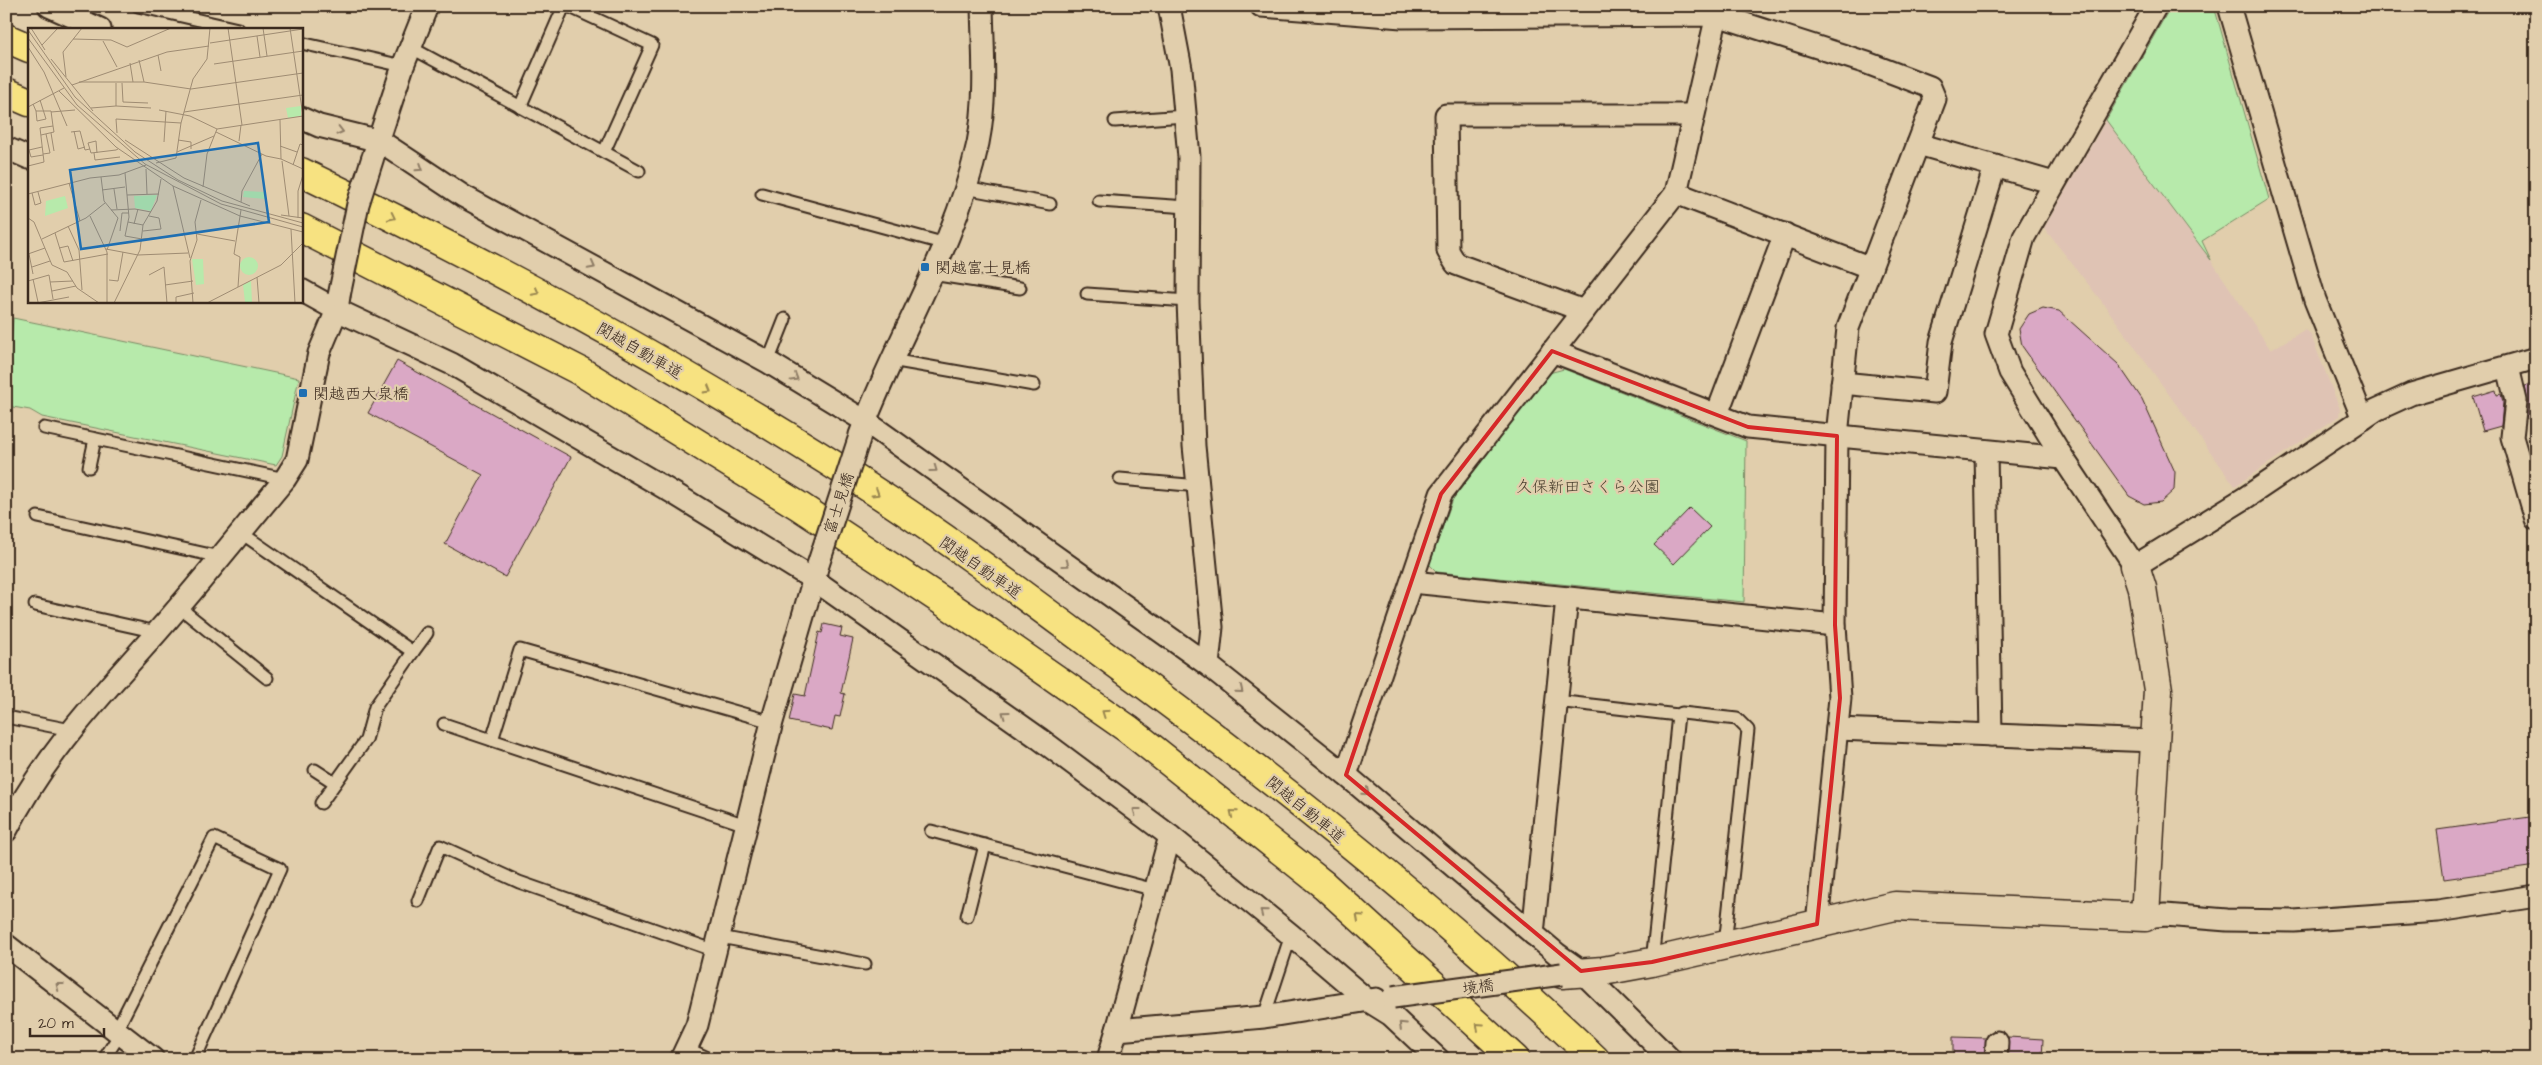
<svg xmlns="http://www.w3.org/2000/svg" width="2542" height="1065" font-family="'Architects Daughter','Klee One',sans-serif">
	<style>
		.built { fill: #dfc3b4 }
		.green { fill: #b7eaab; stroke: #798a64 }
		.building { fill: #daa8c5; stroke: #3b2a1e }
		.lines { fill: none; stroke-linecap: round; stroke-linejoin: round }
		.lane-casing { stroke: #3b2a1e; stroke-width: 15 }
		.street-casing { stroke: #3b2a1e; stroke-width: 25 }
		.secondary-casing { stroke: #3b2a1e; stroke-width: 31 }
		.highway-casing { stroke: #3b2a1e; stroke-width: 31 }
		.lane { stroke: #e1ceac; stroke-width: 11 }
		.street { stroke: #e1ceac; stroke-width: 21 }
		.secondary { stroke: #e1ceac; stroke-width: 28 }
		.highway { stroke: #f7e281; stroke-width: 28 }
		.street-bridge-casing { stroke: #3b2a1e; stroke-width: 25; stroke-linecap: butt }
		.street-bridge { stroke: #e1ceac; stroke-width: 21 }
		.oneway { stroke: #8e7c65 }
		.oneway2 { stroke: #998650 }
		.marked { fill: none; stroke: #d62828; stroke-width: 4; stroke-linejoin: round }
		.poi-dot { fill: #1f6fb2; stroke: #e1ceac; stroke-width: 2 }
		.labels { text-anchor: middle; stroke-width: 4.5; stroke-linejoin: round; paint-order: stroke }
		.poi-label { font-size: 16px; fill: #3b2a1e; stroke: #e1ceac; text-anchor: start }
		.street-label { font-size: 16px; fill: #3b2a1e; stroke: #e1ceac }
		.park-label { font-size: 16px; fill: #473d2c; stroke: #e1ceac }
		.inset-road { fill: none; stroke: #9f8c73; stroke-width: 1 }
		.view { fill: #1f6fb2; fill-opacity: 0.15; stroke: #1f6fb2; stroke-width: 2.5 }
		.inset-edge { fill: none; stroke: #3b2a1e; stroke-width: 2.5 }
	</style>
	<rect width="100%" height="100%" fill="#e1ceac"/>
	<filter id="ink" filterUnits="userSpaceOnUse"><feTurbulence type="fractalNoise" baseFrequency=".02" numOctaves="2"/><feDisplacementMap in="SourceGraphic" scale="10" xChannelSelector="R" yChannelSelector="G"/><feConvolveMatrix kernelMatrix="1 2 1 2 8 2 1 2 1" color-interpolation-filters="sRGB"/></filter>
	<g filter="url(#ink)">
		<polygon class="built" points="2106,120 2211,260 2271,350 2304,330 2310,333 2340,409 2339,416 2235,486 2103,303 2044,228"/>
		<g class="green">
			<polygon points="2171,6 2214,6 2269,199 2202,241 2211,260 2106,120"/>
			<polygon points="13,318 299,378 282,456 276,465 42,417 30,410 7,406"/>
			<polygon points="1564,369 1746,441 1744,602 1437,572 1429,564 1453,499 1549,373"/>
		</g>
		<g class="building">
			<polygon points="2043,308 2059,311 2118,364 2142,399 2175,472 2174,490 2161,502 2144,504 2129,496 2022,346 2019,329 2029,314"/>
			<polygon points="397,361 571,457 505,577 445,544 483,475 368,413"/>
			<polygon points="2536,383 2536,416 2527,419 2528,402 2525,386"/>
			<polygon points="2496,390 2497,395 2501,394 2503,402 2501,426 2483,431 2473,397"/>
			<polygon points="1690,508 1710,527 1674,564 1654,545"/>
			<polygon points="824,624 842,628 840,636 853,639 841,693 845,694 840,717 835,716 832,730 789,721 795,694 805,696 819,632 822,633"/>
			<polygon points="2530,817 2536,866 2444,879 2437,830"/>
			<polygon points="1953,1037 1986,1038 1984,1059 1953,1059"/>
			<polygon points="2008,1037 2043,1039 2042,1059 2009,1059"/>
		</g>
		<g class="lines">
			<g class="lane-casing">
				<g id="lane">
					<polyline points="138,6 238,29"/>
					<polyline points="568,6 652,45 604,152"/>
					<polyline points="301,43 403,66"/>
					<polyline points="410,47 639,171"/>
					<polyline points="520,107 564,6"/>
					<polyline points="1115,121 1185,116"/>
					<polyline points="965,188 1050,204"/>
					<polyline points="762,194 946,244"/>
					<polyline points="1099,201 1188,207"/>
					<polyline points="932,274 1020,288"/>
					<polyline points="1087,294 1188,301"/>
					<polyline points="891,360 1034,385"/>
					<polyline points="768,362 785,319"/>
					<polyline points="44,428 285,479"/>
					<polyline points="89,467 95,439"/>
					<polyline points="1120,479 1199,486"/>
					<polyline points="38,517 220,557"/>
					<polyline points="240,532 413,652 375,707 366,740 321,803"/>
					<polyline points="35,605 157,632"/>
					<polyline points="179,607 267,678"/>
					<polyline points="413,652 427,633"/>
					<polyline points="1556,701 1678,715 1682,713 1737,719 1748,730 1725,945"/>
					<polyline points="6,717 71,730"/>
					<polyline points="444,724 746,825"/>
					<polyline points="492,740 520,650 772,722"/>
					<polyline points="315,770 335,783"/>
					<polyline points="931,831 1155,890"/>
					<polyline points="418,901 440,846 519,882 716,951"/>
					<polyline points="967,916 985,845"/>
					<polyline points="720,937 865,964"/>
					<polyline points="1652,962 1678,715"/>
					<polyline points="1264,1017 1291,935"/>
					<polyline points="116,1031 214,838 280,869 195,1059"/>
					<polyline points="686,1048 710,1059"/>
					<polyline points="104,1059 120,1034"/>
				</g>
			</g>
			<g class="street-casing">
				<g id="street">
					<polyline points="49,6 100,29"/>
					<polyline points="1169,6 1181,69 1189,157 1188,301 1194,446 1212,627 1208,665"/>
					<polyline points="1261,6 1402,17 1717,15 1867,63 1930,87 1935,99 1848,328 1837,436 1835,625 1840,698 1817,924"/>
					<polyline points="2156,6 2024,237 1996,334 2010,372 2063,458 2135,566 2245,498 2376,410 2411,394 2536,358"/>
					<polyline points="2229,6 2315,300 2363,419"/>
					<polyline points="301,118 319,126 380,141 463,196 768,362 865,421 1208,665 1346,775 1557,954 1581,971 1670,1059"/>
					<polyline points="1918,144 2054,183"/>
					<polyline points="6,148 29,158"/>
					<polyline points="374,154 403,66 427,6"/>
					<polyline points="1676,193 1871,268"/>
					<polyline points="301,290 337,310 452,364 675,494 813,579 1040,739 1170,836 1291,935 1367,1000 1391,1015 1438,1059"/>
					<polyline points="1584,311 1456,264 1448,251 1446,115 1693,115"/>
					<polyline points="1552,351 1748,427 2063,458"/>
					<polyline points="2508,367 2516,401 2512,437 2536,519"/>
					<polyline points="1842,383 1935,392 1941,342 1995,166"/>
					<polyline points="1717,414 1785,234"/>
					<path d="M 860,435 C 897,336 956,246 978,143 C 987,98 983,51 982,6"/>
					<polyline points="1986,451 1991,735"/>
					<polyline points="1412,582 1835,625"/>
					<polyline points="1837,729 2155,741"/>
					<polyline points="1346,775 1441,494 1676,193 1719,6"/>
					<path d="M 6,831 C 46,752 102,695 159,630 C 202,581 243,529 285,479 L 297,460 L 319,353 L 337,310 L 339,296"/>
					<polyline points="2145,917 2165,915 2227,920 2294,921 2438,911 2536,896"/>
					<polyline points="1533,934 1567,598"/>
					<polyline points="6,945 153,1059"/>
					<polyline points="1117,1030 1170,836"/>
					<polyline points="681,1059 697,1025 772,722 817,568"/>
					<polyline points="1108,1059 1117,1030 1264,1017 1376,999"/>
					<polyline points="1996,1059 1997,1042"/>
				</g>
			</g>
			<g class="secondary-casing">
				<polyline id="secondary" points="1562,974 1603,971 1652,962 1895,906 2145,917 2158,690 2142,588 2135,566"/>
			</g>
			<g class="highway-casing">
				<g id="highway">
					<polyline points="6,38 29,48"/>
					<polyline points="6,92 29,102"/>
					<path d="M 301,172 C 503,270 701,377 888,500 C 976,558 1060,623 1145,685 C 1302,801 1453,924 1595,1059"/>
					<polyline points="301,228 580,371 799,506 983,628 1128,729 1324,885 1515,1059"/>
				</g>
			</g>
			<use href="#lane" class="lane"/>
			<use href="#street" class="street"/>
			<use href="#secondary" class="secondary"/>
			<use href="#highway" class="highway"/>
			<g class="street-bridge-casing">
				<g id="street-bridge">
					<polyline points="339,296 358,204 373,157"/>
					<polyline points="817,568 859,439"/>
					<polyline points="1393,997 1562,974"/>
				</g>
			</g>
			<use href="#street-bridge" class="street-bridge"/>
		</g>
		<defs><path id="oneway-chevron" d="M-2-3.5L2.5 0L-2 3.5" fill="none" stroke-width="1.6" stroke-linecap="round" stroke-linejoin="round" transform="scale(1.25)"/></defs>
		<g class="oneway">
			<use href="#oneway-chevron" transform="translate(340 131) rotate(14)"/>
			<use href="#oneway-chevron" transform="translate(420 168) rotate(33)"/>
			<use href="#oneway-chevron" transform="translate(592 266) rotate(28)"/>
			<use href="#oneway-chevron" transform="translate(795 378) rotate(31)"/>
			<use href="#oneway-chevron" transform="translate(934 469) rotate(36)"/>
			<use href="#oneway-chevron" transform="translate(1066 564) rotate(36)"/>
			<use href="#oneway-chevron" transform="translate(1240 690) rotate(39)"/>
			<use href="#oneway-chevron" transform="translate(1005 714) rotate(-144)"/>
			<use href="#oneway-chevron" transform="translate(1366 792) rotate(40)"/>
			<use href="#oneway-chevron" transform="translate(1136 811) rotate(-143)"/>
			<use href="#oneway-chevron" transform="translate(1263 912) rotate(-141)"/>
			<use href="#oneway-chevron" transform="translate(59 986) rotate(-142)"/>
			<use href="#oneway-chevron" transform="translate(1402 1025) rotate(-137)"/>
		</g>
		<g class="oneway2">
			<use href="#oneway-chevron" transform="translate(392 217) rotate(26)"/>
			<use href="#oneway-chevron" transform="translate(536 292) rotate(28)"/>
			<use href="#oneway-chevron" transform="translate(708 390) rotate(30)"/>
			<use href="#oneway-chevron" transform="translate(876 493) rotate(32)"/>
			<use href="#oneway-chevron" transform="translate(1105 713) rotate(-145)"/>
			<use href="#oneway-chevron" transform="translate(1233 813) rotate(-141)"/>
			<use href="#oneway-chevron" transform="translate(1359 917) rotate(-138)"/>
			<use href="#oneway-chevron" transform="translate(1479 1026) rotate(-138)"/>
		</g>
	</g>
	<path class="marked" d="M 1552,351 L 1748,427 L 1837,436 L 1835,625 L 1840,698 L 1817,924 L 1652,962 L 1581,971 L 1346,775 L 1441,494 Z"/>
	<g class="poi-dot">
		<rect x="920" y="262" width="10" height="10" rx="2.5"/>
		<rect x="298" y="388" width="10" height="10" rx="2.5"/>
	</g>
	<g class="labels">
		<g class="poi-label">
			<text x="935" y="273">関越富士見橋</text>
			<text x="313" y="399">関越西大泉橋</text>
		</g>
		<g class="street-label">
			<text transform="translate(640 350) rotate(30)" y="6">関越自動車道</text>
			<text transform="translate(838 503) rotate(-72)" y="6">富士見橋</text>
			<text transform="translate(981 567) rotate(35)" y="6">関越自動車道</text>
			<text transform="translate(1306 809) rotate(39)" y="6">関越自動車道</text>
			<text transform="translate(1478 986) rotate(-8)" y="6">境橋</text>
		</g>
		<g class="park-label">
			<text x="1588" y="492">久保新田さくら公園</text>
		</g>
	</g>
	<g transform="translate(28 28)">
		<rect width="275" height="275" fill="#e1ceac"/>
		<path d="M 273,78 L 273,88 L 260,90 L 258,80 ZM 216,163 L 237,164 L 237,171 L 215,169 ZM 129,167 L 123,183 L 107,180 L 106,168 ZM 37,168 L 40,180 L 17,188 L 18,173 ZM212 238a9 9 0 1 1 18 0a9 9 0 1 1-18 0ZM 164,231 L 175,231 L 176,256 L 168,257 ZM 223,253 L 224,274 L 217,274 L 215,257 Z" fill="#b7eaab"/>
		<path class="inset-road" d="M 3,0 L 17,22M 200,0 L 214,97M 235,0 L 239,28M 262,0 L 275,88M 0,2 L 47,69 L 107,124 L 150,152 L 194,173 L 275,195M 229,8 L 232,29M 0,10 L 49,77 L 117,136 L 193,176 L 275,199M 45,11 L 83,12 L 99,19 L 143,0M 75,13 L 89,39M 182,15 L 275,1M 14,17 L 30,0M 0,19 L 16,44 L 39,98M 130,27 L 133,43M 23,31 L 65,83M 111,32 L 116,54M 102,35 L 105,54M 186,36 L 275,23M 38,49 L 35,24 L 54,0M 51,54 L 116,54 L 163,61 L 275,45M 88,55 L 88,78M 94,55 L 95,74 L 120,75M 44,57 L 139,24 L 181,18M 31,63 L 88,119 L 145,158 L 212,188 L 275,204M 0,79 L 36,60M 63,80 L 88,78 L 123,80M 131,82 L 162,88 L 189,101 L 275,88M 8,83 L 9,93 L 18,91 L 12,72M 23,84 L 47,82M 156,84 L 275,67M 252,92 L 253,131 L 275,141M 46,103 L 50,121 L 57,119M 43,104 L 52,103 L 57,122 L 62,121M 188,104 L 238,128 L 253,131M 23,105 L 26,123M 89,105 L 88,91 L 153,95M 13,107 L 26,104 L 25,98M 97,112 L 156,150 L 222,178M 150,112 L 163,114 L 163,121M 211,113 L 213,97M 136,114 L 138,83M 252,118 L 269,124M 14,119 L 1,122 L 3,129 L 15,127M 149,124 L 186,108M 66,125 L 67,132 L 92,129M 69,125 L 68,113 L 60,115 L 63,125 L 88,122 L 90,121M 15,126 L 22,125 L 18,106M 254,133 L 261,188M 128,135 L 148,130 L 153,95 L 165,51 L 179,31 L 182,0M 265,137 L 272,116 L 275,117M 0,138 L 16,134 L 12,100 L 25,98 L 23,83 L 8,83 L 5,76M 118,141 L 119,166M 97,145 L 101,189 L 97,208 L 114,211 L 155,207M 73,149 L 76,173 L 90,190 L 79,222M 41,155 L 52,193M 145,158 L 162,230M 175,159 L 179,126 L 189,101M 86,161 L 89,181M 74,162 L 97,159M 4,165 L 7,177 L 13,175 L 10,164M 0,166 L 62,150 L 91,147 L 118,137M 99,167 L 131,166M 213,174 L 214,163 L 234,126M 83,182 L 107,181 L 123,184M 253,187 L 275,190M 62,188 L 79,224 L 79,275M 0,190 L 6,194 L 24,237 L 39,244 L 49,260 L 71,275M 270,190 L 270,163 L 275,147M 100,194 L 115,197M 106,196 L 110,181M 40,198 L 51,222 L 54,262M 263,201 L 267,275M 92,203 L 94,185 L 101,185M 115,203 L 133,201 L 131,190 L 121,188M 27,205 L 36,234 L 80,226M 169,206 L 207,213M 14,211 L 58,190 L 77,175M 31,220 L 40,218 L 45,233M 78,221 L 110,227 L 160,225M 0,226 L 17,220M 1,226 L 5,246M 4,239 L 22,233M 121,247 L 136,239 L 139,275M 229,249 L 231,275M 5,251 L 10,274M 81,252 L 90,253 L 95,224M 0,253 L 21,247 L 25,271M 22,254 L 45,253M 137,257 L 165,253M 210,259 L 212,229 L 206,226 L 213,182M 24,263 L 48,258M 9,275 L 41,269M 86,275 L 112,222 L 115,197 L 129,173 L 133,151M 148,275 L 148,269 L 166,265M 165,275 L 162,233 L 169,212 L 167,194 L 173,172M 179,275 L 253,237 L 275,215"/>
		<path class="view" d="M 230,115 L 241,194 L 53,221 L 42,142 Z"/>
		<rect width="275" height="275" class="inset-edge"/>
	</g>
	<rect width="2542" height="1065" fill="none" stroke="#e1ceac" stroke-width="25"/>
	<rect x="12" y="12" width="2517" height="1040" fill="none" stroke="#3b2a1e" stroke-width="2" filter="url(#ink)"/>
	<path d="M30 1028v8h74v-8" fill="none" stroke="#3b2a1e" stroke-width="2.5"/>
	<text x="38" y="1028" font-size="15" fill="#3b2a1e" stroke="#e1ceac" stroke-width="4" paint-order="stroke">20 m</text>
</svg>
